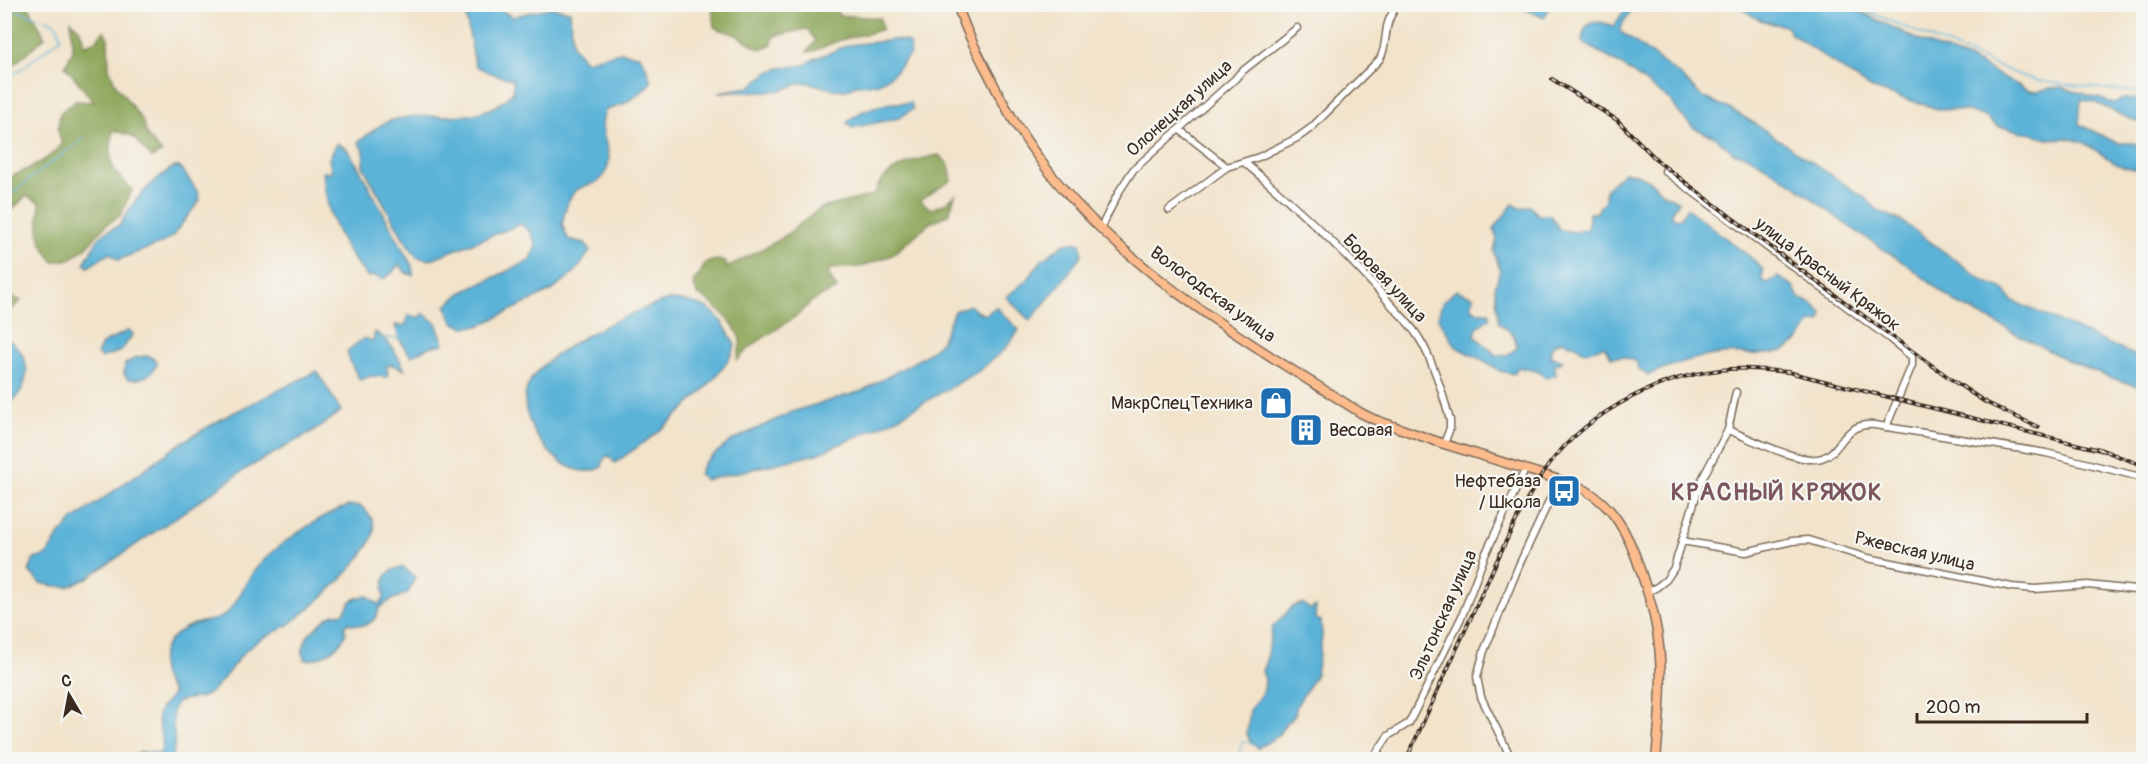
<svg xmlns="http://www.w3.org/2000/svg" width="2148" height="764" font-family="Pangolin,sans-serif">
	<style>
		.forest { fill: #8aa456; stroke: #62673a; stroke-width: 1.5 }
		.water { fill: #5bb3d8; stroke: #4b6e7b; stroke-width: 1.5 }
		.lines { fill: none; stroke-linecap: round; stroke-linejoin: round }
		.stream { stroke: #5bb3d8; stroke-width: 1.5 }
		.minor-casing { stroke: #7b6b5a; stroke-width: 9 }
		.major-casing { stroke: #7b6b5a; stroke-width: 11 }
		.minor { stroke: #fff; stroke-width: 6 }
		.major { stroke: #fbbb8c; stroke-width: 8 }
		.rail-casing { stroke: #3b2a1e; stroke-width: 4 }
		.rail { stroke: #f6f6f2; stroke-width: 1.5; stroke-dasharray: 4.5; stroke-linecap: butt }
		.labels { text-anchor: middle; stroke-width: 4.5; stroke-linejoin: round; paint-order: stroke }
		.street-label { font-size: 18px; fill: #3b2a1e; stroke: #f6f6f2 }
		.poi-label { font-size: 18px; fill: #3b2a1e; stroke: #f6f6f2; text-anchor: end }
		.district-label { font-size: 24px; font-weight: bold; letter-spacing: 1.5px; fill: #7b575b; stroke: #f6f6f2 }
	</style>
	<rect width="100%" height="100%" fill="#f6f6f2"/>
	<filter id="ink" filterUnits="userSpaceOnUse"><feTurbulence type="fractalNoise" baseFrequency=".0167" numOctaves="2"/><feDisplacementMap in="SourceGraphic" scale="12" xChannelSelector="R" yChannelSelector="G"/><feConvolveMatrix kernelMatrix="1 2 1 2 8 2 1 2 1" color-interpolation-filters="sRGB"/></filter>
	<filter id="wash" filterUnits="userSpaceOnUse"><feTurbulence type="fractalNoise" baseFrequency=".008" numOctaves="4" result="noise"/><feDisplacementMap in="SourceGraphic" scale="24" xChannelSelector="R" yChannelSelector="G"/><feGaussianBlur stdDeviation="1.35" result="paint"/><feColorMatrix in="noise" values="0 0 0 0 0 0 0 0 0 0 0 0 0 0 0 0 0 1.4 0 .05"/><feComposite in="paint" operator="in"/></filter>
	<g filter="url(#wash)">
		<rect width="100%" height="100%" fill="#f2e3ca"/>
		<g class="forest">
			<polygon points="5,4 28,5 45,37 5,72"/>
			<path d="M 754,4 L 775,7 L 801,4 L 836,5 L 838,15 L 880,18 L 882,29 C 867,35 849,36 835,42 C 825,46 818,51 807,52 L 816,41 L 807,29 L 774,36 L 772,44 L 761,49 C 752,46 746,40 738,36 C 731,32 722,31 714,27 L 712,5 Z"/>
			<path d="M 71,20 L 80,30 L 85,46 L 95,41 L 104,31 L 108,38 L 109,68 L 116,85 L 142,120 L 148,137 L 162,152 L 152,158 L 132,136 L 113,130 C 109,165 107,164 132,190 L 121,215 L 106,225 L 86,248 L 70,259 L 54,262 C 36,242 38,228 40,203 L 26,196 L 5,217 L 5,180 C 27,168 44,165 62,144 L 58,130 L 60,113 L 75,101 L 94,102 L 65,66 L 72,52 Z"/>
			<path d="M 939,155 L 949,165 L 952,180 L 920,200 L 931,209 L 946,203 L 955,195 L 949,214 L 930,223 L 892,255 L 860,267 L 830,269 L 828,274 L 837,289 L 812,301 L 798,315 L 753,345 L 737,360 C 738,354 741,345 740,340 C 736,323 711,301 697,294 L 693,282 L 700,274 L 705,263 L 717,260 L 726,262 L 726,268 L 779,240 L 821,208 L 874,195 C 876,190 878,185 881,181 C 894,166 920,158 939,155 Z"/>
			<polygon points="4,293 21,301 10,311 5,313"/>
		</g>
		<g class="water">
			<path d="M 464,5 L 493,5 L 512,17 L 551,7 L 570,11 L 573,46 L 585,61 L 620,52 L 639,55 L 646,66 L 651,82 C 638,97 625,105 606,110 C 594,134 615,148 607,169 C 600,187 589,182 577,190 C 567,197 565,213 562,224 L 568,239 L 585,243 L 590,251 L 577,270 L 553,290 L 479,326 L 463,327 L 453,322 L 446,306 L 461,293 L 531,260 L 536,245 L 531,233 L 521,224 L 429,260 L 417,257 L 404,239 L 363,166 L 364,151 L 358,142 C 367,136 379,124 389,121 C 433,107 478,131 513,92 L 513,80 C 498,74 489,75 475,65 Z"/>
			<polygon points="1517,5 1551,5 1544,18"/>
			<path d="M 1628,5 L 1636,5 L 1624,21 L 1620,31 L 1682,77 L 1701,96 L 1732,110 L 1757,125 L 1865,198 L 1880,212 L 1900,220 L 1986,282 L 2003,288 L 2011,300 L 2143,359 L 2143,388 L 2108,377 L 2067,360 L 1955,302 L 1910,267 L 1844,223 L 1792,183 L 1750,157 L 1733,152 L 1715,137 L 1694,128 L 1679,113 L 1671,101 L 1621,65 L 1582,42 C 1583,20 1596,19 1614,26 Z"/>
			<path d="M 1741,5 L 1857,5 L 1859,7 L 1859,11 L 1925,43 L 1971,60 L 2029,91 L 2037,92 L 2049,88 L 2061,87 L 2114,103 L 2124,99 L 2143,99 L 2143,122 L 2137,122 L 2094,102 L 2081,100 L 2079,124 L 2117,143 L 2134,143 L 2143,149 L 2143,171 L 2118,165 L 2083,142 L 2066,138 L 2047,139 L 2033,134 L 1997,126 L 1985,117 L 1968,111 L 1938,109 L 1870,88 L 1790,33 L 1786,26 C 1767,23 1752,20 1741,5 Z"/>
			<polygon points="894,40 905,41 910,45 910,54 894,73 883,81 876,84 856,85 846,90 832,89 810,83 800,83 782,90 768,92 719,92 750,87 767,73 780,68 805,65 814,59 848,45"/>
			<path d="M 892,103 L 911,103 L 913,109 L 899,118 L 852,128 L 847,123 C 859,110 876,106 892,103 Z"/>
			<path d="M 337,143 L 347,149 L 359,168 L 412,266 L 413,275 L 406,273 L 399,264 L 392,273 L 383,279 L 374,276 L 368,277 C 340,247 325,213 323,171 L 332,173 L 329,159 Z"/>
			<path d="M 174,167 L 180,167 L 198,192 L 200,200 L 172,237 L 160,244 L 118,260 L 110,253 L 88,267 L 84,263 C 89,256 97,238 103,234 C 108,230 115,228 120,225 C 134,199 150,182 174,167 Z"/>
			<path d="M 1624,172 L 1637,174 L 1652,182 L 1662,193 L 1679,202 L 1672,210 L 1672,217 L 1679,219 L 1687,208 L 1754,260 L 1763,270 L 1762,280 L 1767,283 L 1778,277 L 1793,286 L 1799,298 L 1811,303 L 1822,313 L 1821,321 L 1810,323 C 1789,366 1760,351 1720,354 C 1696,357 1670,365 1648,375 L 1638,369 L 1637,362 L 1624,357 L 1611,357 L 1604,346 L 1586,352 L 1574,345 L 1561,341 L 1552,346 L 1550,356 L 1563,361 L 1554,365 L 1556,375 L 1546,378 L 1537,371 L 1518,367 L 1514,374 L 1500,371 L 1488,363 L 1456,347 L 1438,318 L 1442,303 L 1456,290 L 1474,297 L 1471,307 L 1478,312 L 1490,312 L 1489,319 L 1477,327 L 1475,336 L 1497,356 L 1507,355 L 1517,348 L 1514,335 L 1499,323 L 1495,288 L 1500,270 L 1494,251 L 1497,239 L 1494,229 L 1513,204 L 1520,208 L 1530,206 L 1538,215 L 1550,215 L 1560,230 L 1575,232 L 1588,229 L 1589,213 L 1596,213 L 1605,200 L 1606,189 Z"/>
			<polygon points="1065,243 1081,243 1082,254 1062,282 1030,321 1006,297 1028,279 1041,261"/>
			<path d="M 669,300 C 708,301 718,311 735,345 C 730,371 668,425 645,442 C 635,449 625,455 615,463 L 609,456 L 604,458 L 602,467 C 568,488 517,427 526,391 C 535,353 634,310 669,300 Z"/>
			<polygon points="970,305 976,311 985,315 996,307 1019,330 1006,348 979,371 892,421 817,454 705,480 699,474 704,463 731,441 794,411 862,391 923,357 941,342 954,311"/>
			<polygon points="423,313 436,323 444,344 429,347 411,356 399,339 395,325 402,326 407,323 408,315 420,318"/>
			<polygon points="129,330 133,334 121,351 101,358 97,354 102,344"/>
			<path d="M 375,332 C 390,340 397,354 405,370 L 393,365 L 387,365 L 388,377 L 371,376 L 360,380 L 351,364 L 347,351 L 364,338 L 373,341 Z"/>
			<path d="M 5,337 C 35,357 32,387 5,408 Z"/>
			<path d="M 147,356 L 155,359 L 157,364 C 150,377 143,380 128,379 L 124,374 L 125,364 L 137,357 Z"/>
			<polygon points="317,371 341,411 320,427 246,469 86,579 68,587 55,586 40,583 29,571 34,559 47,555 57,538 73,520 184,441 223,418"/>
			<path d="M 348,506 L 361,506 C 366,511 373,517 374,525 C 379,551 307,613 286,626 C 274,634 260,637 250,647 C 233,661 225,682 207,695 C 197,701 186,696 177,703 C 165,713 182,740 170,759 L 133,759 L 133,757 L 141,752 L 160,754 C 167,740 158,730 158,717 C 158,707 169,701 173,693 C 149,665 164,632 198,623 C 208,620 219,621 227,613 C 239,601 244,583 255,570 C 274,546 319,516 348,506 Z"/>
			<path d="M 403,567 L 415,577 L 408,593 L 391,600 L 379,608 C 376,625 363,628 349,623 L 344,627 L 346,633 C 341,647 320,661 305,660 L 302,653 C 307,634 306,637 319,625 C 329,616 329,614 344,613 C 349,600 355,597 368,596 L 378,604 L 384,599 C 382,580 384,570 403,567 Z"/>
			<polygon points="1303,603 1310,610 1316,606 1315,618 1321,621 1322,637 1316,674 1297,705 1295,715 1285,724 1278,736 1258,748 1251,743 1247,734 1250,710 1264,690 1265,680 1262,671 1267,658 1272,628 1292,607"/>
		</g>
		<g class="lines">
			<g class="stream">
				<polyline points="1867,4 1864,10 2022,76 2044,82 2144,93"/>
				<polyline points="4,7 51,21 58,27 61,38 4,82"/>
				<polyline points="4,199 84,138"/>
				<polyline points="386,338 399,339"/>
				<polyline points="1236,760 1240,753 1242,742 1251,743"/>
			</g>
		</g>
	</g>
	<g filter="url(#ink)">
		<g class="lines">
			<g class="minor-casing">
				<g id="minor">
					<polyline points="1180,130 1227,167"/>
					<path d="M 1245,163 C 1295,205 1344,250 1387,300 C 1397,312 1411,324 1419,338 C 1433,360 1443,395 1450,420 L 1450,428 L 1444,444"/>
					<polyline points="1665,171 1890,339 1912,357 1912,365 1886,427"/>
					<path d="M 1169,210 L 1227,167 L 1259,157 L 1297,138 L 1311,128 L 1380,59 C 1388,45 1383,26 1393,12"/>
					<polyline points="1101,227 1120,190 1133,170 1235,79 1240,73 1297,28"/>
					<path d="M 1728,430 C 1750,438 1800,465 1822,458 C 1843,451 1842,422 1875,425 L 2046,453 L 2144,478"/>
					<polyline points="1682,541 1746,552 1792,541 1808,540 1868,558 2012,587 2035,589 2088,585 2144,591"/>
					<polyline points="1647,592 1657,587 1666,580 1674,568 1700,483 1728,430 1736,392"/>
					<polyline points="1372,760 1388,736 1409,723 1462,616 1485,555 1525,470"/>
					<polyline points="1512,760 1481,697 1477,677 1484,651 1520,563 1559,480"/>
				</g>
			</g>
			<g class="major-casing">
				<path id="major" d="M 957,4 C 965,29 977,52 989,75 C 1005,108 1024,139 1046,168 C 1128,274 1250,343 1361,413 L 1373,419 L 1444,444 L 1573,484 C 1612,500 1629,534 1641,572 C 1646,588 1652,604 1655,621 C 1665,666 1660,714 1656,760"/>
			</g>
			<use href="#minor" class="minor"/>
			<use href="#major" class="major"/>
			<g class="rail-casing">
				<g id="rail">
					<polyline points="1552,79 1617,120 1660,163 1806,274 1955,382 1985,402 2038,427"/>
					<polyline points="2097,448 2144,466"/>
					<path d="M 1406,760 C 1430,707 1454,655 1478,602 C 1498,559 1516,516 1541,476 C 1579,417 1652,378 1720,370 C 1743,367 1766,370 1788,372 L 2104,451"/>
				</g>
			</g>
			<use href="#rail" class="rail"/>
		</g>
	</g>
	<defs>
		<g id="shop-square" transform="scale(1.725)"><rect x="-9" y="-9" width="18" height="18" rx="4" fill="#1f6fb2" stroke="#f6f6f2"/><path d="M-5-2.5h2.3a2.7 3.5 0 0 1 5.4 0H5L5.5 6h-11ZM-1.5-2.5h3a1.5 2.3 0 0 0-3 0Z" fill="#fff"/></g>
		<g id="building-square" transform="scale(1.725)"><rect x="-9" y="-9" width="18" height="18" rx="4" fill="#1f6fb2" stroke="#f6f6f2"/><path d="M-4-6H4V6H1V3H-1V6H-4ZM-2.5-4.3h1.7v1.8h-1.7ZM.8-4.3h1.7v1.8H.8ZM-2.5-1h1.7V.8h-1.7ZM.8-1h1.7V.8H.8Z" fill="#fff"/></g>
		<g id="bus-square" transform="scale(1.725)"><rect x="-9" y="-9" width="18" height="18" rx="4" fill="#1f6fb2" stroke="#f6f6f2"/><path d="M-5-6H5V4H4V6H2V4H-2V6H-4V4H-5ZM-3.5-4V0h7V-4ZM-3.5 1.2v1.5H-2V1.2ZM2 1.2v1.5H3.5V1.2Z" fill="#fff"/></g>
	</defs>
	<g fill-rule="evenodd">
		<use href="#shop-square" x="1276" y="403"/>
		<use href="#building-square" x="1306" y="430"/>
		<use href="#bus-square" x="1564" y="491"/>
	</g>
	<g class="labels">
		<g class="street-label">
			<text transform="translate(1179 108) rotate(-42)" y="6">Олонецкая улица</text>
			<text transform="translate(1828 274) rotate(37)" y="6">улица Красный Кряжок</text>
			<text transform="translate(1385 278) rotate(47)" y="6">Боровая улица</text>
			<text transform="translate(1213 294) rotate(36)" y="6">Вологодская улица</text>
			<text transform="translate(1915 551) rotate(13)" y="6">Ржевская улица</text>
			<text transform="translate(1443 615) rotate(-66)" y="6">Эльтонская улица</text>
		</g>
		<g class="poi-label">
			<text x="1253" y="409">МакрСпецТехника</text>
			<text x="1329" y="436" text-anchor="start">Весовая</text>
			<text x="1541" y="487">Нефтебаза<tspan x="1541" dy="21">/ Школа</tspan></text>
		</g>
		<g class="district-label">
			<text x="1777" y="500">КРАСНЫЙ КРЯЖОК</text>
		</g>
	</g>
	<rect width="2148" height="764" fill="none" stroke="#f6f6f2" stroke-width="24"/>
	<g transform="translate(69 695) rotate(350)" stroke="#f6f6f2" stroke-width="4.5" paint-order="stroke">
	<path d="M0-4.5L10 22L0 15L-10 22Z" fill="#3b2a1e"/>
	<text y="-9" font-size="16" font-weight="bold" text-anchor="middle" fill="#3b2a1e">С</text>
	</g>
	<path d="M1917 713v9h170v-9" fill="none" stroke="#3b2a1e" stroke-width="3"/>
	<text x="1926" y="713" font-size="18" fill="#3b2a1e" stroke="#f6f6f2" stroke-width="4.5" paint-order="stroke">200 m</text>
</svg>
